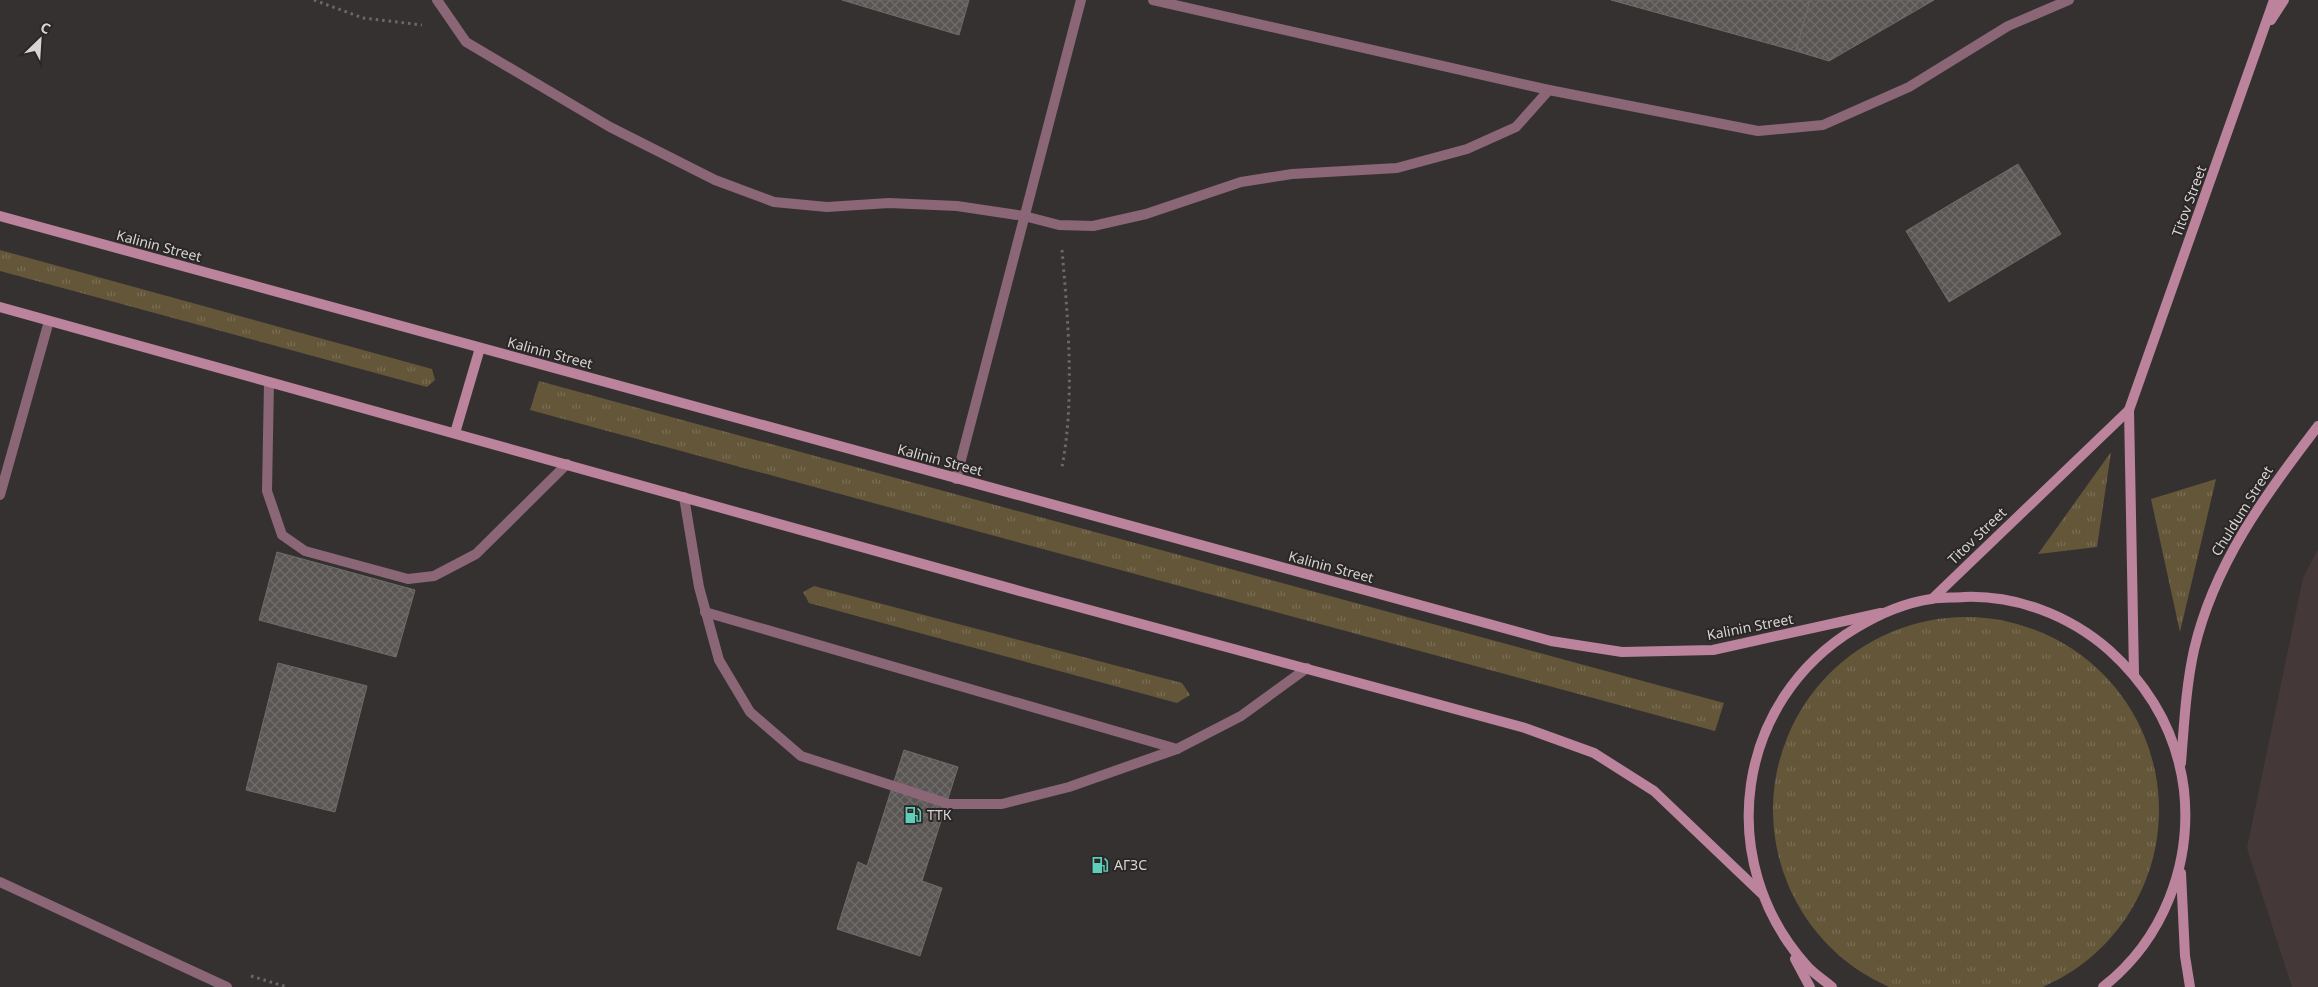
<svg xmlns="http://www.w3.org/2000/svg" width="2318" height="987" font-family="'Noto Sans',sans-serif">
	<style>
		.built { fill: #443938 }
		.grass { fill: url(#grass-tufts) }
		.building { fill: url(#building-cross-hatch); stroke: #6f6b69 }
		.lines { fill: none; stroke-linecap: round; stroke-linejoin: round }
		.path { stroke: #6d6969; stroke-width: 3; stroke-dasharray: 2.5 4; stroke-linecap: butt }
		.lane { stroke: #8b6676; stroke-width: 10 }
		.secondary { stroke: #bc839c; stroke-width: 10 }
		.labels { text-anchor: middle; stroke-width: 4; stroke-linejoin: round; paint-order: stroke }
		.street-label { font-size: 14px; fill: #d7d4d4; stroke: #2b2727 }
		.poi-label { font-size: 14px; fill: #d7d4d4; stroke: #2b2727; text-anchor: start }
	</style>
	<defs>
		<pattern id="grass-tufts" width="24" height="20" patternUnits="userSpaceOnUse" patternTransform="scale(1.25)"><rect width="24" height="20" fill="#635639"/><path d="M3 7l-1-3M5 7V3M7 7l1-3M15 17l-1-3M17 17v-4M19 17l1-3" fill="none" stroke="#796d55"/></pattern>
		<pattern id="building-cross-hatch" width="8" height="8" patternUnits="userSpaceOnUse" patternTransform="scale(1.25)"><rect width="8" height="8" fill="#5a5654"/><path d="M0 0l8 8M0 8l8-8" fill="none" stroke="#716d6c"/></pattern>
	</defs>
	<rect width="100%" height="100%" fill="#353131"/>
	<polygon class="built" points="2318,549 2318,987 2292,987 2247,848 2303,578"/>
	<g class="grass">
		<polygon points="0,250 432,369 435,380 427,387 0,271"/>
		<polygon points="539,381 1724,703 1715,731 530,410"/>
		<polygon points="2111,452 2097,547 2038,554"/>
		<polygon points="2216,479 2180,632 2151,499"/>
		<polygon points="814,586 1182,683 1190,695 1177,703 809,603 803,592"/>
		<circle cx="1966" cy="810" r="193"/>
	</g>
	<g class="building">
		<polygon points="842,0 969,0 959,35"/>
		<polygon points="1611,0 1810,0 1796,51"/>
		<polygon points="1810,0 1934,0 1829,61 1796,51"/>
		<polygon points="2018,164 2061,234 1949,302 1906,231"/>
		<polygon points="277,552 415,590 396,657 259,620"/>
		<polygon points="278,663 367,686 335,812 246,790"/>
		<polygon points="904,750 958,767 922,881 942,888 920,956 837,929 858,862 867,866"/>
	</g>
	<g class="lines">
		<g class="path">
			<polyline points="314,0 363,18 422,25"/>
			<path d="M 1062,250 C 1068,319 1075,399 1062,467"/>
			<polyline points="251,976 287,987"/>
		</g>
		<g class="lane">
			<polyline points="437,0 466,42 610,127 715,180 774,202 827,207 889,203 957,206 1024,216 1059,225 1093,226 1146,214 1241,182 1292,174 1397,168 1467,149 1516,127 1549,90"/>
			<polyline points="1153,0 1549,90 1758,131 1823,125 1909,87 2008,26 2069,0"/>
			<polyline points="269,382 267,491 282,535 305,551 408,579 434,576 476,554 567,464"/>
			<polyline points="956,479 1081,0"/>
			<polyline points="0,495 49,321"/>
			<polyline points="684,497 699,587 719,660 750,712 801,756 949,804 1002,804 1069,787 1177,749 1241,716 1307,668"/>
			<polyline points="705,612 1177,749"/>
			<polyline points="0,882 227,987"/>
		</g>
		<g class="secondary">
			<polyline points="2271,20 2284,0"/>
			<polyline points="0,216 1551,641 1622,652 1713,650 1881,613"/>
			<polyline points="0,307 1027,593 1525,728 1594,753 1654,791 1762,894"/>
			<polyline points="455,433 480,348"/>
			<polyline points="1932,599 2129,410"/>
			<polyline points="2134,674 2129,410 2274,0"/>
			<path d="M 2181,763 C 2184,725 2186,686 2194,650 C 2214,564 2265,495 2318,426"/>
			<polyline points="2181,873 2185,956 2190,987"/>
			<polyline points="1795,959 1810,987"/>
			<path d="M 1832,987 C 1824,980 1814,974 1807,966 C 1713,862 1735,700 1856,628 C 1879,614 1904,603 1931,599 C 1942,597 1953,598 1964,597 C 2016,595 2069,615 2109,650 C 2150,687 2177,734 2184,790 C 2192,865 2163,940 2103,987"/>
		</g>
	</g>
	<defs>
		<g id="fuel-bare" transform="scale(1.35)"><path d="M-5.5-6h7V0h2V4h1.3V-2.5L3-4.5l.8-.8L6-3V5H2.5V1h-1V6h-7ZM-4.2-4.7v3.2H.2V-4.7Z" fill="#5cceba" stroke="#2b2727" stroke-width="2.5" paint-order="stroke"/></g>
	</defs>
	<g fill-rule="evenodd">
		<use href="#fuel-bare" x="913" y="815"/>
		<use href="#fuel-bare" x="1100" y="865"/>
	</g>
	<g class="labels">
		<g class="street-label">
			<text transform="translate(2189 201) rotate(-70)" y="5">Titov Street</text>
			<text transform="translate(159 246) rotate(15)" y="5">Kalinin Street</text>
			<text transform="translate(550 353) rotate(15)" y="5">Kalinin Street</text>
			<text transform="translate(940 460) rotate(15)" y="5">Kalinin Street</text>
			<text transform="translate(2242 511) rotate(-58)" y="5">Chuldum Street</text>
			<text transform="translate(1977 536) rotate(-44)" y="5">Titov Street</text>
			<text transform="translate(1331 567) rotate(15)" y="5">Kalinin Street</text>
			<text transform="translate(1750 627) rotate(-11)" y="5">Kalinin Street</text>
		</g>
		<g class="poi-label">
			<text x="927" y="820">ТТК</text>
			<text x="1114" y="870">АГЗС</text>
		</g>
	</g>
	<g transform="translate(40 40) rotate(25)" stroke="#2b2727" stroke-width="4" paint-order="stroke">
	<path d="M0-4L9 19L0 12L-9 19Z" fill="#d7d4d4"/>
	<text y="-8" font-size="14" font-weight="bold" text-anchor="middle" fill="#d7d4d4">С</text>
	</g>
</svg>
